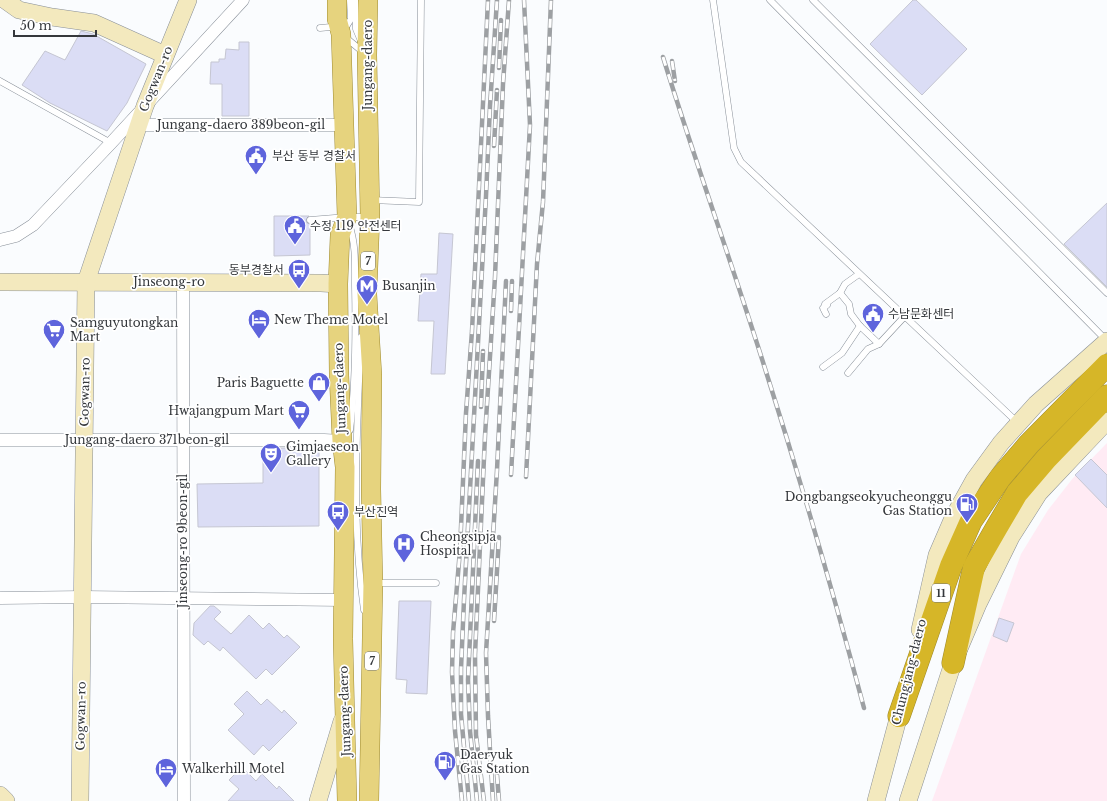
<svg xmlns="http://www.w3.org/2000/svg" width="1107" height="801" font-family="'Libre Baskerville','Noto Sans KR',serif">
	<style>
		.industrial { fill: #ffebf4 }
		.building { fill: #dbddf5; stroke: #c5c6d2 }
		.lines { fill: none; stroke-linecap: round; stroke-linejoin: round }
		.lane-casing { stroke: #888f98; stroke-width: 7 }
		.street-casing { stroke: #888f98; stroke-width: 13 }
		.secondary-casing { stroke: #888f98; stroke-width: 18 }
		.primary-casing { stroke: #9e8a2f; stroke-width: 20 }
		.highway-casing { stroke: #9e8a2f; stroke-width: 23 }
		.lane { stroke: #fff; stroke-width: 6 }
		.street { stroke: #fff; stroke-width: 12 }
		.secondary { stroke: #f3e9be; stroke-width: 17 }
		.primary { stroke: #e6d37e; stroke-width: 19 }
		.highway { stroke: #d6b628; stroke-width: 22 }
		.rail-casing { stroke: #9da0a3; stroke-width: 4.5 }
		.rail { stroke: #fff; stroke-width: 3; stroke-dasharray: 9; stroke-linecap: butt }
		.labels { text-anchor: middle; stroke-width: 3.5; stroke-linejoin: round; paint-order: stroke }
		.shield { fill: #fff; stroke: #727476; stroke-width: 1 }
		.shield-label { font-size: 11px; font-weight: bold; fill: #35383c }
		.street-label { font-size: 12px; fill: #35383c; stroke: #fff }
		.poi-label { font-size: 12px; fill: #35383c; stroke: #fff; text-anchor: start }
	</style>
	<rect width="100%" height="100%" fill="#fafcfe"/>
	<polygon class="industrial" points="1107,443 1107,801 932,801 1021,554 1048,510 1073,478"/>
	<g class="building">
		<polygon points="913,0 916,0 967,49 922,95 870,44"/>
		<polygon points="81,31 93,34 146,64 127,103 107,131 50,103 22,85 45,51 65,60"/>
		<polygon points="239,42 249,42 249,116 222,116 222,84 210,84 211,62 219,62 219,59 225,59 226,49 239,50"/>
		<polygon points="1107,203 1107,287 1064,244"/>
		<polygon points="274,216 309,216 306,220 307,223 310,224 310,255 274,256"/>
		<polygon points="439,233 453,234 445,374 431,374 434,321 418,321 421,274 437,274"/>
		<polygon points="263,448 319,448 319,526 198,527 197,484 263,483"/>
		<polygon points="1091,459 1107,475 1107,508 1075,475"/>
		<polygon points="399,601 431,601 427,694 406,693 407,680 396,679"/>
		<polygon points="210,606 214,606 221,612 214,619 231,634 249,615 263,629 269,623 284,638 287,635 300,647 272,675 266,669 256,679 223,647 220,651 208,641 204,645 193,635 194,623"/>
		<polygon points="999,618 1014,623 1007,642 993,636"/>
		<polygon points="247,691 261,705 267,699 282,713 284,710 297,723 269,751 263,745 254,755 228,730 244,714 234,704"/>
		<polygon points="242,767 256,781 262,774 277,789 279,786 294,801 228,801 239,789 229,780"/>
	</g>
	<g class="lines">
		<g class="lane-casing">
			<g id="lane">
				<polyline points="355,0 356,29 361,41"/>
				<polyline points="713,0 734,148 741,162 1017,422"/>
				<polyline points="770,0 1106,340"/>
				<polyline points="813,0 1107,293"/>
				<polyline points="320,28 331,27 336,31"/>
				<polyline points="344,30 351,19 350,0"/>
				<polyline points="345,37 363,52"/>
				<polyline points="0,81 111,143"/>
				<polyline points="371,200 419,202 421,0"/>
				<polyline points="310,220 347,217 368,217"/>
				<path d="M 349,224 C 356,244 355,264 355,285 C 356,333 356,382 350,430"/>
				<polyline points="840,293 849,304 851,314 860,326 879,344"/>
				<polyline points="826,314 823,308 827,305 825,304 840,293 845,284 859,274"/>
				<path d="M 361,337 C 357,428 351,520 364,610"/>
				<polyline points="823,367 842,353 860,326"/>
				<polyline points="848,373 868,349 879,344 905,316"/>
				<polyline points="375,583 436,583"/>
			</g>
		</g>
		<g class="street-casing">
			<g id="street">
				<polyline points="138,125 343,125"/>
				<polyline points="0,240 16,236 33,225 111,143 243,0"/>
				<polyline points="183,282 184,801"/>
				<polyline points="0,440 324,440 342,441"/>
				<polyline points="0,598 83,597 343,600"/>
			</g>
		</g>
		<g class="secondary-casing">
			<g id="secondary">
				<polyline points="5,0 19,10 52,17 94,23 165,55"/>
				<polyline points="0,282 321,283 338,284"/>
				<polyline points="920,630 937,555 953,518 974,480 1001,443 1036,404 1107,341"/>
				<polyline points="0,795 6,801"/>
				<polyline points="80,801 86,282 145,106 188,0"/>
				<polyline points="318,801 342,721"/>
				<polyline points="876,801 902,704"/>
				<polyline points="908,801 953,663 978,604 1011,537 1039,493 1107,421"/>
			</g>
		</g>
		<g class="primary-casing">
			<g id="primary">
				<polyline points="337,0 337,19 341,34 347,217 340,235 338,284 339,375 342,441 345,467 343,639 347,801"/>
				<polyline points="368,0 367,55 370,217 367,294 372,375 371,489 373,583 369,801"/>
			</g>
		</g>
		<g class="highway-casing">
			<g id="highway">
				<polyline points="953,663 974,567 997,527 1017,493 1046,459 1107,396"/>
				<polyline points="899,716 951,566 971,521 1000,478 1029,444 1107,365"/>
			</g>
		</g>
		<use href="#lane" class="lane"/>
		<use href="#street" class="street"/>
		<use href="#secondary" class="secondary"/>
		<use href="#primary" class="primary"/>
		<use href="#highway" class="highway"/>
		<g class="rail-casing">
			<g id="rail">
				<path d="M 663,57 C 694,158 730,258 762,359 C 799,475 833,591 864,708"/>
				<polyline points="672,61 675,81"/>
				<polyline points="499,68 501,20"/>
				<polyline points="494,146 497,90"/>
				<polyline points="511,311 512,281"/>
				<polyline points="481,407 483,351"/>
				<polyline points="511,475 530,125 524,0"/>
				<polyline points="526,477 537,264 543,202 551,0"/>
				<polyline points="494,621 499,537"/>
				<polyline points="497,775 499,801"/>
				<polyline points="462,801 455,731 452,672 453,633 460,550 466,413 472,331 488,0"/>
				<polyline points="469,801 461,714 461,669 464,600 486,196 490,106 497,0"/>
				<polyline points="477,801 470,731 468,680 478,461"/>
				<polyline points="484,801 476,735 475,655 485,436 495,277 503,84 509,0"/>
				<polyline points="493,801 488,716 486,653 497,470 506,281"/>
			</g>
		</g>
		<use href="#rail" class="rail"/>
	</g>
	<defs>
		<g id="civic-pin" transform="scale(1.15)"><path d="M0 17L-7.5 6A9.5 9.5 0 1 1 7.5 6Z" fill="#5e64dc" stroke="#fff"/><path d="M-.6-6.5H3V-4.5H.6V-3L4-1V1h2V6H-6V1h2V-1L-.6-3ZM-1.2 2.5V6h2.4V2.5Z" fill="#fff"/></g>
		<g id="bus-pin" transform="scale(1.15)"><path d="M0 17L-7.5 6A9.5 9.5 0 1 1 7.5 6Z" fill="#5e64dc" stroke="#fff"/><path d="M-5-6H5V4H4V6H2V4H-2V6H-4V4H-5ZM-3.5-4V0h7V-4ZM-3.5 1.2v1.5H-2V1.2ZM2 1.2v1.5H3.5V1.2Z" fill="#fff"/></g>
		<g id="metro-pin" transform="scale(1.15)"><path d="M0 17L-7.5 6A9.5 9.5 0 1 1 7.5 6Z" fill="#5e64dc" stroke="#fff"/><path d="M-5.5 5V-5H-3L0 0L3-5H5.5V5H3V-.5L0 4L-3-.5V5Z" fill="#fff"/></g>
		<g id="hotel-pin" transform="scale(1.15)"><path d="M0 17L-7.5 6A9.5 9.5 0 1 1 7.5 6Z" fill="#5e64dc" stroke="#fff"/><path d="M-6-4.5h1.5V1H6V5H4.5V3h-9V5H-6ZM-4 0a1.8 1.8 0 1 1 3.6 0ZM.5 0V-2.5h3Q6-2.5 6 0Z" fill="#fff"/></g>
		<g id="supermarket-pin" transform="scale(1.15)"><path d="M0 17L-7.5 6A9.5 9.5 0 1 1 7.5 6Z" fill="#5e64dc" stroke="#fff"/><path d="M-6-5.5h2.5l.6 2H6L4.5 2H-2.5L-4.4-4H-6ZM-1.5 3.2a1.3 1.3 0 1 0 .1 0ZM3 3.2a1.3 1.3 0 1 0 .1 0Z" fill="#fff"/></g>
		<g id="shop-pin" transform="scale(1.15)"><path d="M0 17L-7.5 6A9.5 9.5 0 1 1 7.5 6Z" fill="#5e64dc" stroke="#fff"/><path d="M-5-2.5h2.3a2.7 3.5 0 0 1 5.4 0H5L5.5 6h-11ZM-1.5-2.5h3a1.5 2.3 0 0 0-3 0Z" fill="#fff"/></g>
		<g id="theatre-pin" transform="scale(1.15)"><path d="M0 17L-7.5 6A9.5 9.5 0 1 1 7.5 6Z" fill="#5e64dc" stroke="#fff"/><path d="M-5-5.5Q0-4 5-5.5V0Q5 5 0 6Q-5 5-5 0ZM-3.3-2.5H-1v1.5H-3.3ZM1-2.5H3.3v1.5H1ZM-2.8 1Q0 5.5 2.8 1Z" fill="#fff"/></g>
		<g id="fuel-pin" transform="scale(1.15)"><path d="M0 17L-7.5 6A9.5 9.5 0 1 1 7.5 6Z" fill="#5e64dc" stroke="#fff"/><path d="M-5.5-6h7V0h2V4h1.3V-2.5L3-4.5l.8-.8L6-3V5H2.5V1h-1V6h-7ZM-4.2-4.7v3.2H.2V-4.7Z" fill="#fff"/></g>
		<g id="hospital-pin" transform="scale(1.15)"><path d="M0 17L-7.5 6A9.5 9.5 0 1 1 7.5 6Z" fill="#5e64dc" stroke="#fff"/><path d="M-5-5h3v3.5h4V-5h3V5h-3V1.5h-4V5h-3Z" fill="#fff"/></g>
	</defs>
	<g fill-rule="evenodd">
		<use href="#civic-pin" x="256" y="156"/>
		<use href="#civic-pin" x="295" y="226"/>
		<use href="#bus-pin" x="299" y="270"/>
		<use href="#metro-pin" x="367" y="286"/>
		<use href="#civic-pin" x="873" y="314"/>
		<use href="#hotel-pin" x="259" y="320"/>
		<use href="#supermarket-pin" x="54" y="330"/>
		<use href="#shop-pin" x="319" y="383"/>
		<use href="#supermarket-pin" x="299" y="411"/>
		<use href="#theatre-pin" x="271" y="454"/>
		<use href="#fuel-pin" x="967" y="504"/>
		<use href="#bus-pin" x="338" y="512"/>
		<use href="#hospital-pin" x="404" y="544"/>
		<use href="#fuel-pin" x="445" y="762"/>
		<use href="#hotel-pin" x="166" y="769"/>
	</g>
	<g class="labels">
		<g class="shield">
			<rect x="361" y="252" width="14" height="18" rx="3"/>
			<rect x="932" y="584" width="18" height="18" rx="3"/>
			<rect x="365" y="652" width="14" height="18" rx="3"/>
		</g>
		<g class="shield-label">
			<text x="368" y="265">7</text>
			<text x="941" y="597">11</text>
			<text x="372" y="665">7</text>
		</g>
		<g class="street-label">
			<text transform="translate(368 65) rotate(-90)" y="4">Jungang-daero</text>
			<text transform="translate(156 79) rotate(-68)" y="4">Gogwan-ro</text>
			<text x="241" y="129">Jungang-daero 389beon-gil</text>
			<text x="169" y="286">Jinseong-ro</text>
			<text transform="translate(340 388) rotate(-92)" y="4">Jungang-daero</text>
			<text transform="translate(85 392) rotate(-89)" y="4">Gogwan-ro</text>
			<text x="147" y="444">Jungang-daero 371beon-gil</text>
			<text transform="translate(183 541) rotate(-90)" y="4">Jinseong-ro 9beon-gil</text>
			<text transform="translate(909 672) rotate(-76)" y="4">Chungjang-daero</text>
			<text transform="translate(345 711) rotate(-92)" y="4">Jungang-daero</text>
			<text transform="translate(81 716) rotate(-89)" y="4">Gogwan-ro</text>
		</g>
		<g class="poi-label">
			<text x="272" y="160">부산 동부 경찰서</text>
			<text x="310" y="230">수정 119 안전센터</text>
			<text x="284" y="274" text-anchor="end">동부경찰서</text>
			<text x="382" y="290">Busanjin</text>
			<text x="888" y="318">수남문화센터</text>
			<text x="274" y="324">New Theme Motel</text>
			<text x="70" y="327">Samguyutongkan<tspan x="70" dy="14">Mart</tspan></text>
			<text x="304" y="387" text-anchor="end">Paris Baguette</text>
			<text x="284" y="415" text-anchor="end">Hwajangpum Mart</text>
			<text x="286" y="451">Gimjaeseon<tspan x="286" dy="14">Gallery</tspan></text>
			<text x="952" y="501" text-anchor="end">Dongbangseokyucheonggu<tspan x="952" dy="14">Gas Station</tspan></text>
			<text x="354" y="516">부산진역</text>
			<text x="420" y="541">Cheongsipja<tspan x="420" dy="14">Hospital</tspan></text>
			<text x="460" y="759">Daeryuk<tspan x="460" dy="14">Gas Station</tspan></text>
			<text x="182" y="773">Walkerhill Motel</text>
		</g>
	</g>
	<path d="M14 30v6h82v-6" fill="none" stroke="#35383c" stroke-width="2"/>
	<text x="20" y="30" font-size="12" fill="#35383c" stroke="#ffffff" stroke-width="3" paint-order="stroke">50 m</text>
</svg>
